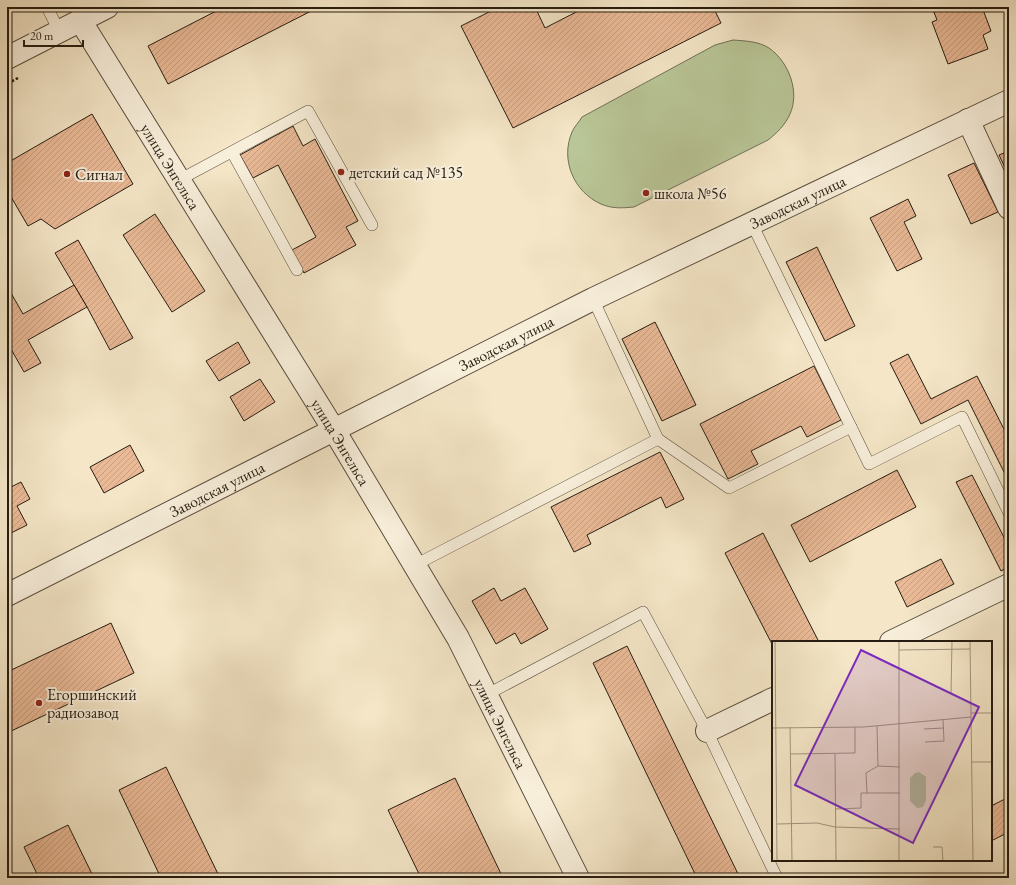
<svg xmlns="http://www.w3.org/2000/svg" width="1016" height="885" font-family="'EB Garamond',serif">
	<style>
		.grass { fill: #b9c697; stroke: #707154 }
		.building { fill: url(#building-hatch); stroke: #271c11 }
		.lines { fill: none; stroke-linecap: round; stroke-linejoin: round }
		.service-casing { stroke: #5a4e3e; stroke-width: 12 }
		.minor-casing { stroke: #5a4e3e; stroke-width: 24 }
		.tertiary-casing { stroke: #5a4e3e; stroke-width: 24 }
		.path { stroke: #271c11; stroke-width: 2.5; stroke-dasharray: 3 2; stroke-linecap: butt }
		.service { stroke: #f8efdb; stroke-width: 11 }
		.minor { stroke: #f8efdb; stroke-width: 22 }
		.tertiary { stroke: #f8efdb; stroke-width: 22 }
		.poi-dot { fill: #8f2418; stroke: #f8efdb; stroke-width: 1.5 }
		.labels { text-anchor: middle; stroke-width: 4; stroke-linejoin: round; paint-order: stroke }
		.street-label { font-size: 16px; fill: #271c11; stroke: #f8efdb }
		.poi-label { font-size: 16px; fill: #271c11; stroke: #f8efdb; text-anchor: start }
		.inset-road { fill: none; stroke: #a2957e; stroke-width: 1 }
		.view { fill: #7b2cbf; fill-opacity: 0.15; stroke: #7b2cbf; stroke-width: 2 }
		.inset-edge { fill: none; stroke: #271c11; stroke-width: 2 }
	</style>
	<defs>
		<pattern id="building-hatch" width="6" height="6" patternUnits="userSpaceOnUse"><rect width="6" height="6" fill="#eaba97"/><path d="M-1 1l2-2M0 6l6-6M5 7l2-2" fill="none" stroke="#c99f81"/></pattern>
	</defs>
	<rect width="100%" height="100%" fill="#f4e6c7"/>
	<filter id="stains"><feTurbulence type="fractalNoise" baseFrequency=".005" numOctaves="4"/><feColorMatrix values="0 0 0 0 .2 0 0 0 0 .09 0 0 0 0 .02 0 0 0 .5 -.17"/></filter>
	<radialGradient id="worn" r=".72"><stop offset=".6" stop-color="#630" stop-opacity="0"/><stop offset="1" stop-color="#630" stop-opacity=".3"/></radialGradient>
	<path class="grass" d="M 733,40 C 745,41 758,41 769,48 C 789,62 800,92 790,114 C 785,125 777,133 768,140 L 634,207 C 623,208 612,209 601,204 C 574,192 560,160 572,132 C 574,127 579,122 582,117 L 715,45 Z"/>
	<g class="building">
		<polygon points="224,7 319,7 168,84 148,46"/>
		<polygon points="499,7 535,7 545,28 586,7 713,7 721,23 513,128 461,26"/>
		<polygon points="932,7 982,7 991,31 983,35 988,49 948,64 932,22 937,20"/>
		<polygon points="92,114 133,184 55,229 41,219 28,226 7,190 7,163"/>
		<polygon points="293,126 303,146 315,139 358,221 346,227 356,245 304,273 292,250 316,237 278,165 253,178 240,155"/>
		<polygon points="1009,151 1009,176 999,155"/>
		<polygon points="974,163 998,212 971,224 948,175"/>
		<polygon points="908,199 916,216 904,222 922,259 897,271 870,218"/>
		<polygon points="155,214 205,291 172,312 123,235"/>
		<polygon points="78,240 133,338 110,350 87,307 55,253"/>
		<polygon points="817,247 855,326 825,341 786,262"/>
		<polygon points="74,285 87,307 28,340 41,363 24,372 7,342 7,286 23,314"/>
		<polygon points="655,322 696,405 662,421 622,339"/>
		<polygon points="238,342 250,363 219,381 206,361"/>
		<polygon points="908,354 931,399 977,376 1009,439 1009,482 968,400 921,424 890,363"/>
		<polygon points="814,366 841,420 807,437 801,426 751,451 758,464 728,479 700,424"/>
		<polygon points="260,379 275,402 244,421 230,397"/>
		<polygon points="130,445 144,471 104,493 90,467"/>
		<polygon points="660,452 684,499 666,508 661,497 587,535 591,544 574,552 551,507"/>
		<polygon points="897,470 916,507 810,562 791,525"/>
		<polygon points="972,475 1009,547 1009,567 1001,571 956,482"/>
		<polygon points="21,482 30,499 17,506 27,525 7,535 7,489"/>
		<polygon points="763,533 819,642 773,642 773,646 725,553"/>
		<polygon points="941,559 954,584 907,607 895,582"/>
		<polygon points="494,588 501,601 525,588 548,629 521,644 515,633 496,644 472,601"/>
		<polygon points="111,623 134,673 7,733 7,672"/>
		<polygon points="627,646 740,878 697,878 593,663"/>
		<polygon points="166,767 220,878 161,878 119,790"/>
		<polygon points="455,778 503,878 421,878 388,810"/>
		<polygon points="1009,797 1009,832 991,841 991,806"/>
		<polygon points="68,825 94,878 39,878 24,847"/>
	</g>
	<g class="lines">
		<g class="service-casing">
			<g id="service">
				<polyline points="47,7 59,31"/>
				<polyline points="232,152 297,270"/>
				<polyline points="179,180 308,111 372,225"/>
				<polyline points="752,224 869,464 962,417 1009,513"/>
				<polyline points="593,299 658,439 729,488 851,427"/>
				<polyline points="415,565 658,439"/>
				<polyline points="486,695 643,612 707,731 777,878"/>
			</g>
		</g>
		<g class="minor-casing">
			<g id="minor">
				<path id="s1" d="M 80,20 L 334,430 L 458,638 L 578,878"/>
				<polyline points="968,120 1009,208"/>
				<path id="s2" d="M 7,595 L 593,299 L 1009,101"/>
				<polyline points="891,642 1009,585"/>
				<polyline points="707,731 773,699"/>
			</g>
		</g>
		<g class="tertiary-casing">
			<polyline id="tertiary" points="7,58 107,7"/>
		</g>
		<polyline class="path" points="7,84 18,78"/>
		<use href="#service" class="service"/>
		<use href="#minor" class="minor"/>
		<use href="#tertiary" class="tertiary"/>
	</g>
	<g class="poi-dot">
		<circle cx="341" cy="172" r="4"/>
		<circle cx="67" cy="174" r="4"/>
		<circle cx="646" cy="193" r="4"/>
		<circle cx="39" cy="703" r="4"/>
	</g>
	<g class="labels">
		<g class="street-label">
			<text dy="6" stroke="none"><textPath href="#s1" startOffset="172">улица Энгельса</textPath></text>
			<text dy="6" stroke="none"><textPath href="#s2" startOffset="883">Заводская улица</textPath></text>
			<text dy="6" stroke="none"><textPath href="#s2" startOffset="559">Заводская улица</textPath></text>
			<text dy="6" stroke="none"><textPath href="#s1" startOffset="496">улица Энгельса</textPath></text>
			<text dy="6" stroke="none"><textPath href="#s2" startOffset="235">Заводская улица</textPath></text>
			<text dy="6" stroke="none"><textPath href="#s1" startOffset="820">улица Энгельса</textPath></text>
		</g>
		<g class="poi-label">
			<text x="349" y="178">детский сад №135</text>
			<text x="75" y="180">Сигнал</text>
			<text x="654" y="199">школа №56</text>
			<text x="47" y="700">Егоршинский<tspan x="47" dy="18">радиозавод</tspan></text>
		</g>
	</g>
	<g transform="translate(772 641)">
		<rect width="220" height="220" fill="#f4e6c7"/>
		<path d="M 147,131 L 154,136 L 154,159 L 151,166 L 145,167 L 138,160 L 138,137 L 143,132 Z" fill="#b9c697"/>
		<path class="inset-road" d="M 3,0 L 5,220M 127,0 L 127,220M 198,0 L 201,220M 127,9 L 198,8M 179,53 L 180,0M 199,72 L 220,72M 105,85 L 106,125M 18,86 L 20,220M 0,87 L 92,86 L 199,76M 152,88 L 172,87M 153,101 L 172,100 L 171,78M 18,113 L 83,112 L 83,86M 63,113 L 64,220M 199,121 L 220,121M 95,152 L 94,132 L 106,125 L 128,126M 63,168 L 89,167 L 89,152 L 128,152M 220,170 L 220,200M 5,183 L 45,182 L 63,186 L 128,188M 161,206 L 170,206 L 171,220"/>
		<path class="view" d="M 89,9 L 207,66 L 141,202 L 23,144 Z"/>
		<rect width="220" height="220" class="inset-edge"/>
	</g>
	<rect width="1016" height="885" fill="none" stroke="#f4e6c7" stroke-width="24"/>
	<rect x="8" y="8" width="1000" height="869" fill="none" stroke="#271c11" stroke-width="2"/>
	<rect x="12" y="12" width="992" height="861" fill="none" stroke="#271c11"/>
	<path d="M24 40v6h59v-6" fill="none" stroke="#271c11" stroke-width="2"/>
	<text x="30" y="40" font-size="12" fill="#271c11" stroke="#f8efdb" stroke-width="3" paint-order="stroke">20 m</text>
	<rect width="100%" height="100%" filter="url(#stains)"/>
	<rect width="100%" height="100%" fill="url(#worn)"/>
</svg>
